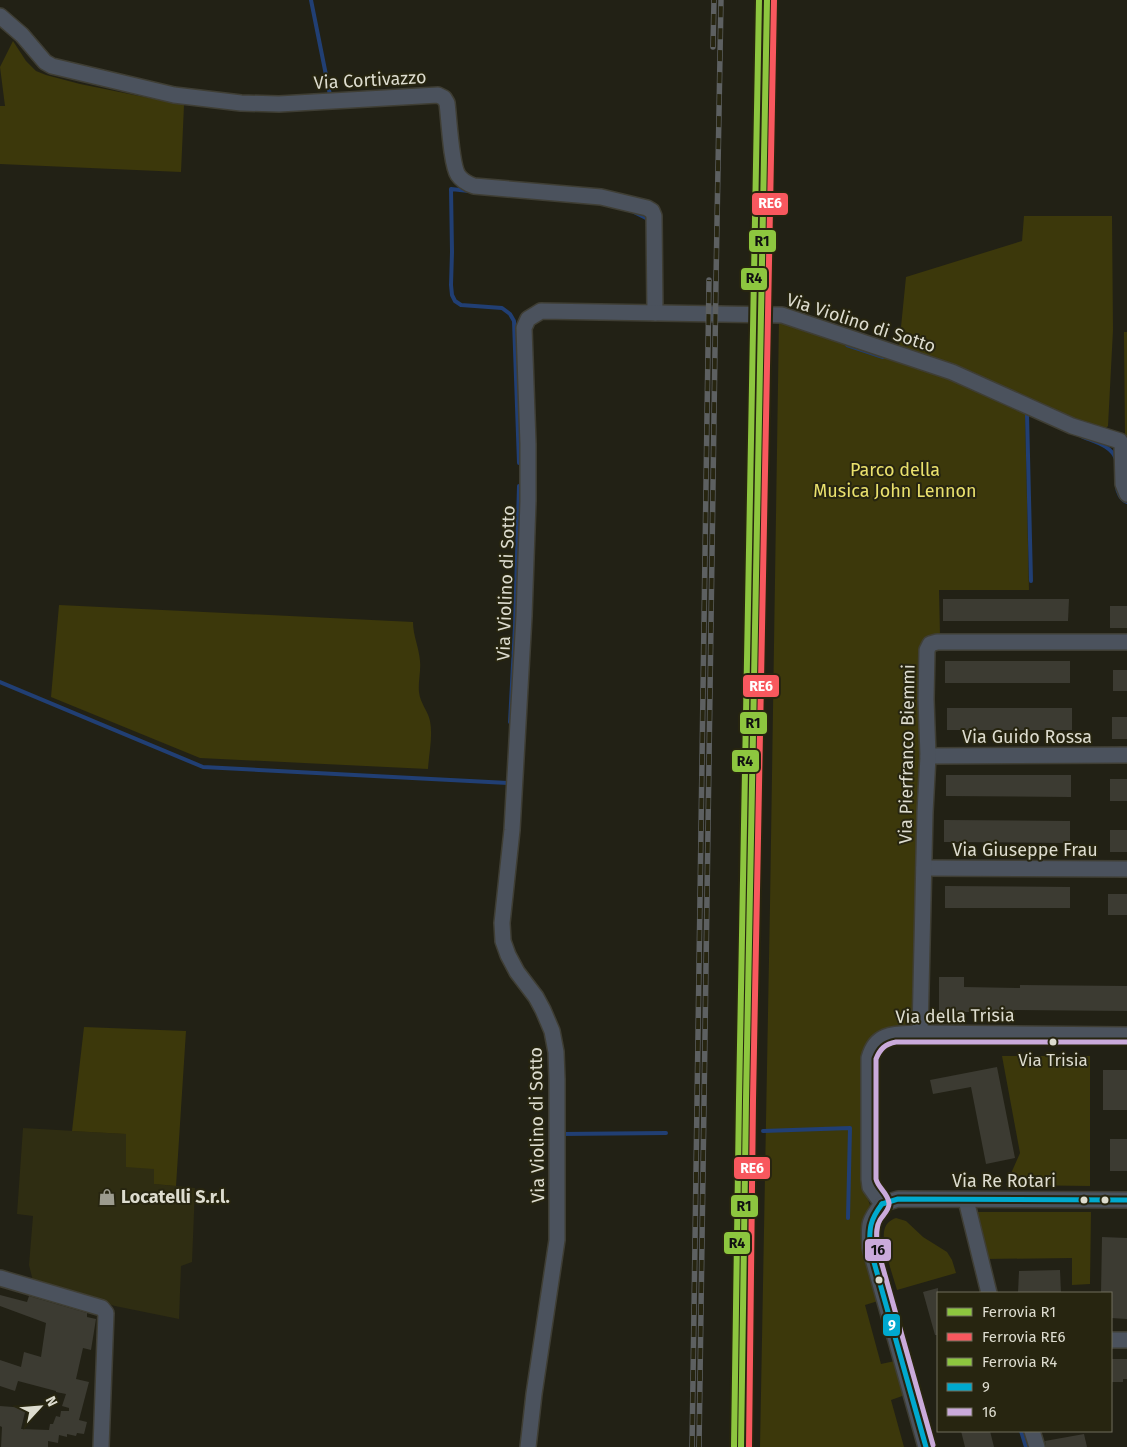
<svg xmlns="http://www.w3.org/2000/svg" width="1127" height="1447" font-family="'Fira Sans',sans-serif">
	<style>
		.built { fill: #2f2d12 }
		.green { fill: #3c380b }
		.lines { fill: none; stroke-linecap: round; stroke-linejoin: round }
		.stream { stroke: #213f74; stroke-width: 4 }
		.building { fill: #3c3b32 }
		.street-casing { stroke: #3f3e34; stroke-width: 18 }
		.street { stroke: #4b525d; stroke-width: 15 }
		.rail-casing { stroke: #5d6061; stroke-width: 5.5 }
		.rail { stroke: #272510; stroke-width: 4; stroke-dasharray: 11; stroke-linecap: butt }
		.bus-1-casing { stroke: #272510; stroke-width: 9 }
		.bus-2-casing { stroke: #272510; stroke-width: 9 }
		.bus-1 { stroke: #00a9ce; stroke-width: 5 }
		.bus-2 { stroke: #caaadb; stroke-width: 5 }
		.rail-1-casing { stroke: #272510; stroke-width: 10 }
		.rail-2-casing { stroke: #272510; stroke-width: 10 }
		.rail-3-casing { stroke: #272510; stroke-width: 10 }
		.rail-1 { stroke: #8dc63f; stroke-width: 6 }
		.rail-2 { stroke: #f8585e; stroke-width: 6 }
		.rail-3 { stroke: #8dc63f; stroke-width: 6 }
		.bus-dot { fill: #dddccf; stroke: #272510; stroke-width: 2 }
		.labels { text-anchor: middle; stroke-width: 4; stroke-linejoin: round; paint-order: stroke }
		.bus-label { font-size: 17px; fill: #dddccf; stroke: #272510 }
		.street-label { font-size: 18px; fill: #dddccf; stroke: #272510 }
		.park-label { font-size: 18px; fill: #eae16d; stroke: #272510 }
		.poi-label { font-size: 18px; font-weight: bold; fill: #dddccf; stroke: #272510; text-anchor: start }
		.line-badge { stroke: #272510; stroke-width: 2 }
		.badge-label { font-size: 14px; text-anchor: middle; font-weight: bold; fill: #fff }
		.pale-badge-label { font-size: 14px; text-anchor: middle; font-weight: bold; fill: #111 }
	</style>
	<rect width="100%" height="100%" fill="#222115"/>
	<polygon class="built" points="23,1128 126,1134 154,1169 155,1184 195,1188 192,1262 181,1266 179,1319 115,1306 33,1281 29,1265 33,1216 17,1214"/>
	<g class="green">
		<polygon points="13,41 26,61 36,71 46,75 80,84 184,105 181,172 0,164 0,106 5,106 0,67"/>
		<polygon points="1024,216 1112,216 1113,330 1108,426 1104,430 1056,413 973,372 899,347 906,277 1022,241"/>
		<path d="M 779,319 L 948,374 L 1025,410 L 1029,590 L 939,590 L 940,636 L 921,652 L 915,1024 C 893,1025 869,1027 863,1053 L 863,1185 L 870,1205 L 862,1227 L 878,1301 L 865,1305 L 881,1364 L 895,1361 L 905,1395 L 891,1400 L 904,1447 L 760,1447 L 770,905 Z"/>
		<polygon points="1124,332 1127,332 1127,484 1125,440"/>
		<path d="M 59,605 L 413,622 C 413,636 419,647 420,661 C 421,671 418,682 419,692 C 420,703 428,711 430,721 C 433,736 429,753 428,769 L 200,758 L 51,697 Z"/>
		<polygon points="84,1027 186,1031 176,1186 154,1184 154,1169 126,1167 126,1134 72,1131"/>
		<polygon points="1002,1056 1090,1056 1090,1186 1006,1185 1020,1153"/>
		<polygon points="976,1212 1091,1212 1090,1284 1072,1285 1072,1258 985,1259"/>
		<path d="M 896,1218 L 906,1221 L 923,1237 L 947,1252 L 952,1260 L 956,1273 L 897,1290 C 893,1276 882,1245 884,1232 C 885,1224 890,1220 896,1218 Z"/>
	</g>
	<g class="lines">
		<g class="stream">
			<polyline points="311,0 330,95 333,95"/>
			<polyline points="469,191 451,189 452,252 451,285 452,295 455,301 461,305 502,308 510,314 514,321 519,463"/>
			<polyline points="634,212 646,218 649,222"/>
			<polyline points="847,345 883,357"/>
			<polyline points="1027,414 1031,581"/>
			<path d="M 1081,436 C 1094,442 1111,445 1116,459"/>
			<path d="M 1117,486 C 1117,492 1121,500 1127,502"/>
			<polyline points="0,682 203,767 508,783"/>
			<polyline points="510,722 515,626 519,486"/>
			<polyline points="763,1131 850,1128 848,1218"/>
			<polyline points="561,1134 666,1133"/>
			<polyline points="1021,1431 1026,1447"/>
		</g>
	</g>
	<g class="building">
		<polygon points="943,599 1069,599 1068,621 943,621"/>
		<rect x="1110" y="606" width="17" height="22"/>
		<rect x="945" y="661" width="125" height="22"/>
		<rect x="1113" y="670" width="14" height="21"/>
		<rect x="947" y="708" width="125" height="22"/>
		<rect x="1112" y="717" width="15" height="22"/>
		<polygon points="946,775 1071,775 1071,797 946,796"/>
		<rect x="1110" y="779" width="17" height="22"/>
		<polygon points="944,820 1070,821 1070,843 944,842"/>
		<rect x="1110" y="830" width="17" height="22"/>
		<polygon points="945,886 1070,887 1070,908 945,908"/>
		<rect x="1108" y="894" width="19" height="21"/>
		<polygon points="939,977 964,977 964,987 1020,988 1020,985 1127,986 1127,1011 1014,1010 1014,1012 964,1012 964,1019 939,1019"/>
		<polygon points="997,1067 1015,1158 986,1164 971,1087 933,1094 930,1080"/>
		<rect x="1103" y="1070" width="24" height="40"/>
		<rect x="1110" y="1139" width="17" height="32"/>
		<polygon points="1102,1237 1127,1238 1127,1319 1111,1318 1111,1293 1101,1293"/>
		<polygon points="1060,1270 1061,1293 1018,1293 1019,1271"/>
		<polygon points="938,1288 938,1335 935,1335 923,1292"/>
		<polygon points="0,1295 27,1302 29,1296 87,1313 87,1317 96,1319 91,1350 83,1348 76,1379 89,1382 79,1420 87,1422 84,1434 77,1433 76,1436 67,1434 67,1437 59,1435 58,1443 48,1441 48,1447 1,1447 2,1427 0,1426 0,1406 26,1408 21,1429 49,1430 50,1424 53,1424 56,1416 60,1417 61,1411 69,1411 69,1408 62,1406 66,1394 56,1392 56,1391 18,1381 15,1391 0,1386 0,1360 21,1367 24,1352 41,1357 46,1323 0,1306"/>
		<polygon points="1111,1359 1127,1359 1127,1379 1123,1379 1123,1382 1111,1382"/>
		<polygon points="961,1431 990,1431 994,1447 965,1447"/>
		<polygon points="1084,1434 1087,1447 1046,1447 1045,1441"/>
	</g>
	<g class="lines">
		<g class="street-casing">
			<g id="street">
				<path d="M 0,16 L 22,35 L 45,62 L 52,66 L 174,95 L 241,103 L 279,104 L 438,95 L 444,98 L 447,103 C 449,118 451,164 458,175 C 462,181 468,184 474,186 L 601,197 L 647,208 L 652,211 L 654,216 L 655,313"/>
				<polyline points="928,756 1127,755"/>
				<polyline points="924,868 1127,869"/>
				<polyline points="920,1033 925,812 928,756 926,699 927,650 930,644 937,642 1127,642"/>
				<polyline points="966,1200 989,1293"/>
				<path d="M 882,1204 L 870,1187 L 869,1179 L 869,1058 C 876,1031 897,1034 920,1033 L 1127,1035"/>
				<path d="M 882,1204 C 867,1223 869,1225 870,1248 L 926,1447"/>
				<polyline points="882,1204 898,1199 1127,1200"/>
				<polyline points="0,1278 102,1308 106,1313 101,1447"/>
				<polyline points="1111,1340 1127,1340"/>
				<polyline points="1032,1431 1037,1447"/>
				<polyline points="528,1447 534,1394 557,1240 557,1079 556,1052 552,1031 543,1010 536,997 517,972 508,955 503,941 502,923 512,830 524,616 528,501 528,444 524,328 528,319 541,311 782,315 952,372 1072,426 1120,441 1122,445 1123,484 1127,494"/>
			</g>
		</g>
		<use href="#street" class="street"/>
		<g class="rail-casing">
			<g id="rail">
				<polyline points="713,47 714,0"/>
				<polyline points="692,1447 709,280"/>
				<polyline points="699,1447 716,280 721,0"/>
			</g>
		</g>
		<use href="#rail" class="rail"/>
		<g class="bus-1-casing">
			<g id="bus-1">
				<path d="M 882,1204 C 870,1220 869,1228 870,1248 L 926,1447"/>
				<polyline points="882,1204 898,1199 1127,1200"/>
			</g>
		</g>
		<g class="bus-2-casing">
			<path id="bus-2" d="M 933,1445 L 877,1247 C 877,1238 875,1228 880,1220 C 883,1215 890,1209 889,1203 C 888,1193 878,1188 876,1179 L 876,1059 C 880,1049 885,1044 896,1042 L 1127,1042"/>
		</g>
		<use href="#bus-1" class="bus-1"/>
		<use href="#bus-2" class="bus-2"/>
		<g class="rail-1-casing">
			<polyline id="rail-1" points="741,1447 746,1100 767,0"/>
		</g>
		<g class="rail-2-casing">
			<polyline id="rail-2" points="749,1447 753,1100 774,0"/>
		</g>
		<g class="rail-3-casing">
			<polyline id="rail-3" points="734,1447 739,1100 759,0"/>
		</g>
		<use href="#rail-1" class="rail-1"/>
		<use href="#rail-2" class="rail-2"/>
		<use href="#rail-3" class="rail-3"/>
	</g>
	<defs>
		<g id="shop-bare" transform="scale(1.35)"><path d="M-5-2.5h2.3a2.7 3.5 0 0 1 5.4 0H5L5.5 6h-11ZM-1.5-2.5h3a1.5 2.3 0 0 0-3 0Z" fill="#9c9b8e" stroke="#272510" stroke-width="2.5" paint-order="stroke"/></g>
	</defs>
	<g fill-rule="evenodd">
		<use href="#shop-bare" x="107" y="1197"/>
	</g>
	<g class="bus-dot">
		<circle cx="1053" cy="1042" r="4.5"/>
		<circle cx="1084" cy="1200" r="4.5"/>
		<circle cx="1105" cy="1200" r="4.5"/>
		<circle cx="879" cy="1280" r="4.5"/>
	</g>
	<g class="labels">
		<g class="bus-label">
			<text x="1053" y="1066">Via Trisia</text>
		</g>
		<g class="street-label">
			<text transform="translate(370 80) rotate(-3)" y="6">Via Cortivazzo</text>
			<text transform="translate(861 323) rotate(18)" y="6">Via Violino di Sotto</text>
			<text transform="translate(506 583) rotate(-88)" y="6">Via Violino di Sotto</text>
			<text x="1027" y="743">Via Guido Rossa</text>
			<text transform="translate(907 754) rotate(-89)" y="6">Via Pierfranco Biemmi</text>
			<text x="1025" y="856">Via Giuseppe Frau</text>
			<text transform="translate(955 1016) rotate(-1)" y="6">Via della Trisia</text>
			<text transform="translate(537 1125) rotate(-91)" y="6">Via Violino di Sotto</text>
			<text x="1004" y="1187">Via Re Rotari</text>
		</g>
		<g class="park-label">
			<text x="895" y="476">Parco della<tspan x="895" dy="21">Musica John Lennon</tspan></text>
		</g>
		<g class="poi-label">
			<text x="121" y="1203">Locatelli S.r.l.</text>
		</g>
	</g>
	<g class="line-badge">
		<rect x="751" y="192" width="38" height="24" rx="5" fill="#f8585e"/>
		<rect x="748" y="229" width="29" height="24" rx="5" fill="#8dc63f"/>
		<rect x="740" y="267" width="28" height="24" rx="5" fill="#8dc63f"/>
		<rect x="742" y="674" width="38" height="24" rx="5" fill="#f8585e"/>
		<rect x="739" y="711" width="29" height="24" rx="5" fill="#8dc63f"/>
		<rect x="731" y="749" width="29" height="24" rx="5" fill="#8dc63f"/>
		<rect x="733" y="1156" width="38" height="24" rx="5" fill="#f8585e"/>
		<rect x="730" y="1194" width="29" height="24" rx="5" fill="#8dc63f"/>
		<rect x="723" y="1231" width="28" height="24" rx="5" fill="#8dc63f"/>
		<rect x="864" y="1238" width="28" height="24" rx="5" fill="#caaadb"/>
		<rect x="882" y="1313" width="19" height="24" rx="5" fill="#00a9ce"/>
	</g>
	<g class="badge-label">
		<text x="770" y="208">RE6</text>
		<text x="761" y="691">RE6</text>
		<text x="752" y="1173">RE6</text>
		<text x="892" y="1330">9</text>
	</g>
	<g class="pale-badge-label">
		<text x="762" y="246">R1</text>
		<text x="754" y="283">R4</text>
		<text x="753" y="728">R1</text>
		<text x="745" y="766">R4</text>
		<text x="744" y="1211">R1</text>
		<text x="737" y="1248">R4</text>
		<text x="878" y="1255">16</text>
	</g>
	<rect x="937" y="1292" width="175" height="140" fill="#272510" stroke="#706e5c"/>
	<rect x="947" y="1308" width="25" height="8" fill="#8dc63f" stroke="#706e5c"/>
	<text x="982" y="1317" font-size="15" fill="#dddccf">Ferrovia R1</text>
	<rect x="947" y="1333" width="25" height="8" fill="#f8585e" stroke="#706e5c"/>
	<text x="982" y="1342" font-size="15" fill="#dddccf">Ferrovia RE6</text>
	<rect x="947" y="1358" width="25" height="8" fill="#8dc63f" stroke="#706e5c"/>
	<text x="982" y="1367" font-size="15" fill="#dddccf">Ferrovia R4</text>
	<rect x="947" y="1383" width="25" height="8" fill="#00a9ce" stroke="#706e5c"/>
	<text x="982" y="1392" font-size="15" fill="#dddccf">9</text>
	<rect x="947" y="1408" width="25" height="8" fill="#caaadb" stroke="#706e5c"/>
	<text x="982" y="1417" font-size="15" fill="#dddccf">16</text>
	<g transform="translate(40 1407) rotate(64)" stroke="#272510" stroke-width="4" paint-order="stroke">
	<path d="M0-4L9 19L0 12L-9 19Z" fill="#dddccf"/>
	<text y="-8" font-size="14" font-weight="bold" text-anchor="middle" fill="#dddccf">N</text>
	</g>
</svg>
